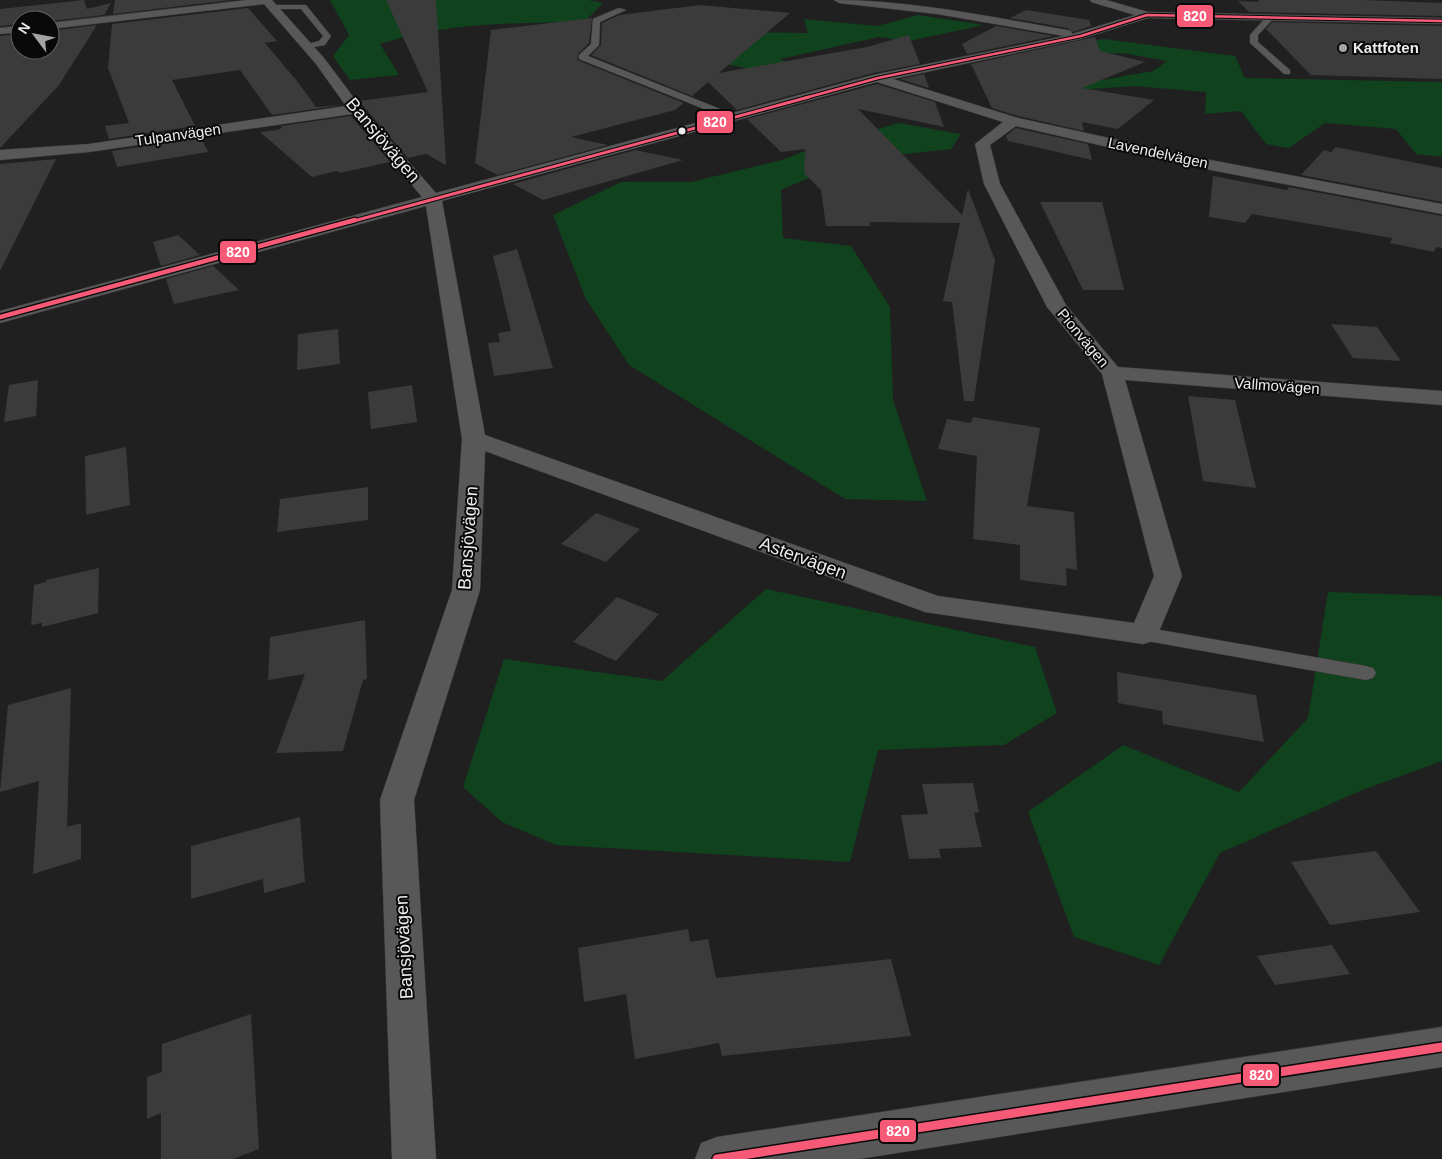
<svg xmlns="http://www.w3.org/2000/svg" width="1442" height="1159" font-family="Arial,sans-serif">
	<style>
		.green { fill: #0f421d }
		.building { fill: #3b3b3b }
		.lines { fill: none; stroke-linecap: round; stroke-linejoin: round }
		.lane-casing { stroke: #3b3b3b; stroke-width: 1 }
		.street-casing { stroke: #3b3b3b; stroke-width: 1 }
		.lane { fill: #595859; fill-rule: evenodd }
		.street { fill: #595859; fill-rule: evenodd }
		.bus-1-far3-casing { stroke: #0a090a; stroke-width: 4.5 }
		.bus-1-far2-casing { stroke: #0a090a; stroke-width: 5 }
		.bus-1-far1-casing { stroke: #0a090a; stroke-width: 7 }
		.bus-1-casing { stroke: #0a090a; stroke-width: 12 }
		.bus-1-far3 { stroke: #f75a77; stroke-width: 2.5 }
		.bus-1-far2 { stroke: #f75a77; stroke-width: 3 }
		.bus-1-far1 { stroke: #f75a77; stroke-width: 4.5 }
		.bus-1 { stroke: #f75a77; stroke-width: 9 }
		.poi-dot { fill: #a5a4a5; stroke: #0a090a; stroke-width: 2 }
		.bus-dot { fill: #edebed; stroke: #0a090a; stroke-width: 2 }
		.labels { text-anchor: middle; stroke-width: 4; stroke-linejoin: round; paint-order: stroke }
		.far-poi-label { font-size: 15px; font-weight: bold; fill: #edebed; stroke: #0a090a; text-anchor: start }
		.far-street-label { font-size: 15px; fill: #edebed; stroke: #0a090a }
		.street-label { font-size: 18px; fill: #edebed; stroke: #0a090a }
		.line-badge { stroke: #0a090a; stroke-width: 2 }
		.badge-label { font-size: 14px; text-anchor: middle; font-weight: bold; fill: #fff }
	</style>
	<rect width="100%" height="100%" fill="#202020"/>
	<g class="green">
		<path d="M 330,0 L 588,0 L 603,3 L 584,22 C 516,23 445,22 380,44 L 399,75 L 350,80 L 333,56 L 349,35 Z"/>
		<polygon points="918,15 984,25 909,41 879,37 780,59 816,78 749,69 699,58 728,32 808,33 804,19 877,26"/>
		<polygon points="1104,39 1235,56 1245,78 1442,82 1442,157 1416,154 1396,129 1325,123 1289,148 1266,144 1241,111 1205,114 1206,92 1134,86 1048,92 1080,84 1153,71 1167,61 1123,53 1084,54 1073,44"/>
		<polygon points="899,123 961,134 951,149 851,160 781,190 783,238 851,246 890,307 893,400 927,501 845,499 629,365 586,299 553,215 621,182 691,182 782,160 826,143"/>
		<polygon points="766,589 1035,647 1057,713 1004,745 878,750 850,862 556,845 502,822 463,787 504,659 662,681"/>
		<polygon points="1328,592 1442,596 1442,761 1360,791 1220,853 1159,965 1074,937 1028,812 1123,745 1239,792 1308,718"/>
	</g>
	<g class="building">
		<polygon points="84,0 87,9 111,3 104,15 50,21 20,20 20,24 0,26 0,9"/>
		<polygon points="115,0 231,0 113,14"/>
		<polygon points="386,0 436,0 446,165 426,154 408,158 359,101 428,92"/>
		<polygon points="1258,0 1364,0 1442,3 1442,16 1249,12 1238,1 1259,2"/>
		<polygon points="700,5 790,13 719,73 867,47 909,35 920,64 873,73 737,110 708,82 692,96 591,55 601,45 602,23 620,15"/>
		<polygon points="248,8 277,41 265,43 297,81 316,107 343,105 272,115 240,70 172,80 195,126 109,139 105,126 129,123 108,68 112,24"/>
		<polygon points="1026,10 1089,20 1091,26 1073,32 1067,28 1010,18"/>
		<polygon points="592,18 589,43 578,54 577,60 684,103 675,110 571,137 608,145 497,175 475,163 491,30"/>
		<polygon points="1272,22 1442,26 1442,79 1311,75 1266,29"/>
		<polygon points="97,25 59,85 0,148 0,36 20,34 20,50 50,50 50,31"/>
		<polygon points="996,26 1054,36 967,54 962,44"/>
		<polygon points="1095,37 1100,51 1145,62 1082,88 1154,100 1118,129 1082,122 1084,131 1018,116 992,108 971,64"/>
		<polygon points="924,74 929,88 900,79"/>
		<polygon points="877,84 935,102 944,127 858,109 962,215 968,189 995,260 974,401 964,401 952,302 943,301 960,223 870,222 870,226 826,226 821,190 804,173 805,149 781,152 747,119"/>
		<polygon points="351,116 390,162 340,173 337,171 312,177 260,132 277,130 282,128 281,126"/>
		<polygon points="1016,128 1088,144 1092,160 1008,141 1006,136"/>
		<polygon points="201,138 208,152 117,167 112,151"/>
		<polygon points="1336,147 1442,168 1442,202 1301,175 1324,150 1331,152"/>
		<polygon points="635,150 683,160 543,200 513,184"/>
		<polygon points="56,159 0,271 0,164"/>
		<polygon points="1213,176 1287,190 1289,187 1442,216 1442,248 1436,247 1434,252 1390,243 1392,238 1252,214 1245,223 1209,217"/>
		<polygon points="1040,202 1102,202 1124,290 1083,290"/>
		<polygon points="178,235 200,255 161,266 153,242"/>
		<polygon points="517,249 553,368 494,376 488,343 500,342 498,333 511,331 493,256"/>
		<polygon points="213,266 239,290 174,304 166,279"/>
		<polygon points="1331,324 1377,327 1401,361 1353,358"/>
		<polygon points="338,329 340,364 297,370 298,334"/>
		<polygon points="38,380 36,416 4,422 9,385"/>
		<polygon points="412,385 417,422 371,429 368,392"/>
		<polygon points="1188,396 1235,400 1256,488 1203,481"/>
		<polygon points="973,417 1040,428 1027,506 1074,512 1077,570 1066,568 1067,586 1020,580 1020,545 973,539 977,456 938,449 947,419 971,423"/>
		<polygon points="126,447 130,505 86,515 85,456"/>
		<polygon points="368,487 368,520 277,532 280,499"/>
		<polygon points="596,513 640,529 606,562 561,544"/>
		<polygon points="99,568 98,613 42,627 42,623 31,625 34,585 46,582 46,580"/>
		<polygon points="617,597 659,614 616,661 573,642"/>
		<polygon points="365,620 367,679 363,680 343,751 276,753 305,674 268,680 270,637"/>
		<polygon points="1117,672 1256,695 1264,742 1163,724 1162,711 1118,703"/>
		<polygon points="71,688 67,827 81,823 81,859 33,874 39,781 0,792 8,705"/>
		<polygon points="973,783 979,812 974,813 982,847 939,849 941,858 909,859 901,815 928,814 922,784"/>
		<polygon points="300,817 305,882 264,893 263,879 191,899 191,846"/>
		<polygon points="1376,851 1420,912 1330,925 1291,862"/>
		<polygon points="688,929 690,942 708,939 716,978 891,959 911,1036 722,1056 719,1043 635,1059 626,994 584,1002 578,948"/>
		<polygon points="1332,945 1350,974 1275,985 1257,956"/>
		<polygon points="251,1014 259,1149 233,1159 161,1159 161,1113 147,1119 147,1077 162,1072 162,1044"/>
	</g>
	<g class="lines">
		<g class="lane-casing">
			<g id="lane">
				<polygon points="269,5 306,5 331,36 325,45 304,49 304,45 319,41 323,36 301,9 269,9"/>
				<polygon points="619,8 626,10 600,22 599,45 588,56 735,115 735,119 729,119 579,59 579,55 591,44 593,19"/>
				<polygon points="1268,15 1275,17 1258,35 1258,42 1290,70 1290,74 1284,74 1250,43 1250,35"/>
				<polygon points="1143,627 1366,666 1373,668 1376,673 1373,678 1366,680 1136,639 1133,634 1136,629"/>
			</g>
		</g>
		<g class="street-casing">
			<g id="street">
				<path d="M 247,0 L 272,0 L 324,58 L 360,106 L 436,193 L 873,75 L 1064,36 L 937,14 L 839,3 L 834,0 C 912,0 990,17 1067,30 L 1071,31 L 1072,34 L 1135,15 L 1091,2 L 1090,0 L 1106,0 L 1148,12 L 1442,18 L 1442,24 L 1148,18 L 1081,39 L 893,79 L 1018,118 L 1200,158 L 1442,204 L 1442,214 L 1200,168 L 1016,126 L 990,145 L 1000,184 L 1066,305 L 1118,367 L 1442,391 L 1442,405 L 1125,380 L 1182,576 L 1158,634 L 1153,641 L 1143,644 L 925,612 L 485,451 L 480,590 L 414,800 L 436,1159 L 392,1159 L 380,800 L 452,590 L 462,439 L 426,206 L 0,323 L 0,311 L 422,197 L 352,114 L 89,152 L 0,160 L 0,150 L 89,144 L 346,106 L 316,64 L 264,4 L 50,29 L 50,23 ZM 877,82 L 1003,122 L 975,144 L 984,184 L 1047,307 L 1102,374 L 1154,576 L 1134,623 L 938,596 L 485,435 L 442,201 Z"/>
				<polygon points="20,26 20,32 0,34 0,28"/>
				<polygon points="1442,1027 1442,1067 859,1159 695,1159 701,1143 717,1137"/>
			</g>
		</g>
		<use href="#lane" class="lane"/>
		<use href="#street" class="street"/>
		<g class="bus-1-far3-casing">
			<polyline id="bus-1-far3" points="805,98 878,78 1081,36 1147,15 1442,21"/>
		</g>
		<g class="bus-1-far2-casing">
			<polyline id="bus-1-far2" points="350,222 809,97"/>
		</g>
		<g class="bus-1-far1-casing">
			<polyline id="bus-1-far1" points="0,317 355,220"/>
		</g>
		<g class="bus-1-casing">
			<polyline id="bus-1" points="717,1159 1442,1047"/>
		</g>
		<use href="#bus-1-far3" class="bus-1-far3"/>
		<use href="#bus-1-far2" class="bus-1-far2"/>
		<use href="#bus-1-far1" class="bus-1-far1"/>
		<use href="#bus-1" class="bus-1"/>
	</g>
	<circle class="poi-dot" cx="1343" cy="48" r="5"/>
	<circle class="bus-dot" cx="682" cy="131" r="4.5"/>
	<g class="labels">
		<g class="far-poi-label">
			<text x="1353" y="53">Kattfoten</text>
		</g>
		<g class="far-street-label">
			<text transform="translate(178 135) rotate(-8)" y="5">Tulpanvägen</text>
			<text transform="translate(1158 153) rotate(12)" y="5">Lavendelvägen</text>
			<text transform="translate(1083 338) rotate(50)" y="5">Pionvägen</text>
			<text transform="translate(1277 386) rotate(4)" y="5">Vallmovägen</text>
		</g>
		<g class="street-label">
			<text transform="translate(383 140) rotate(50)" y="6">Bansjövägen</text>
			<text transform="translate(468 538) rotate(-86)" y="6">Bansjövägen</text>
			<text transform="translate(803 558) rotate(20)" y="6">Astervägen</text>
			<text transform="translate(404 947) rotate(-93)" y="6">Bansjövägen</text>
		</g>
	</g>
	<g class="line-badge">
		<rect x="1176" y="4" width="38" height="24" rx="5" fill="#f75a77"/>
		<rect x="696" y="110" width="38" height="24" rx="5" fill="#f75a77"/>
		<rect x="219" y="240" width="38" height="24" rx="5" fill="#f75a77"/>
		<rect x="1242" y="1063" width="38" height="24" rx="5" fill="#f75a77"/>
		<rect x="879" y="1119" width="38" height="24" rx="5" fill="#f75a77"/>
	</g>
	<g class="badge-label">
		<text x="1195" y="21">820</text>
		<text x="715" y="127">820</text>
		<text x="238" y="257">820</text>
		<text x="1261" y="1080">820</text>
		<text x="898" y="1136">820</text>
	</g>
	<g transform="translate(35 35) rotate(302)"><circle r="24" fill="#0a090a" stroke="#656365"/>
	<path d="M0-4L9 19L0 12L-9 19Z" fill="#a5a4a5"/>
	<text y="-8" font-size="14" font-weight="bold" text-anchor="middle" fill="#edebed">N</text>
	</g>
</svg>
